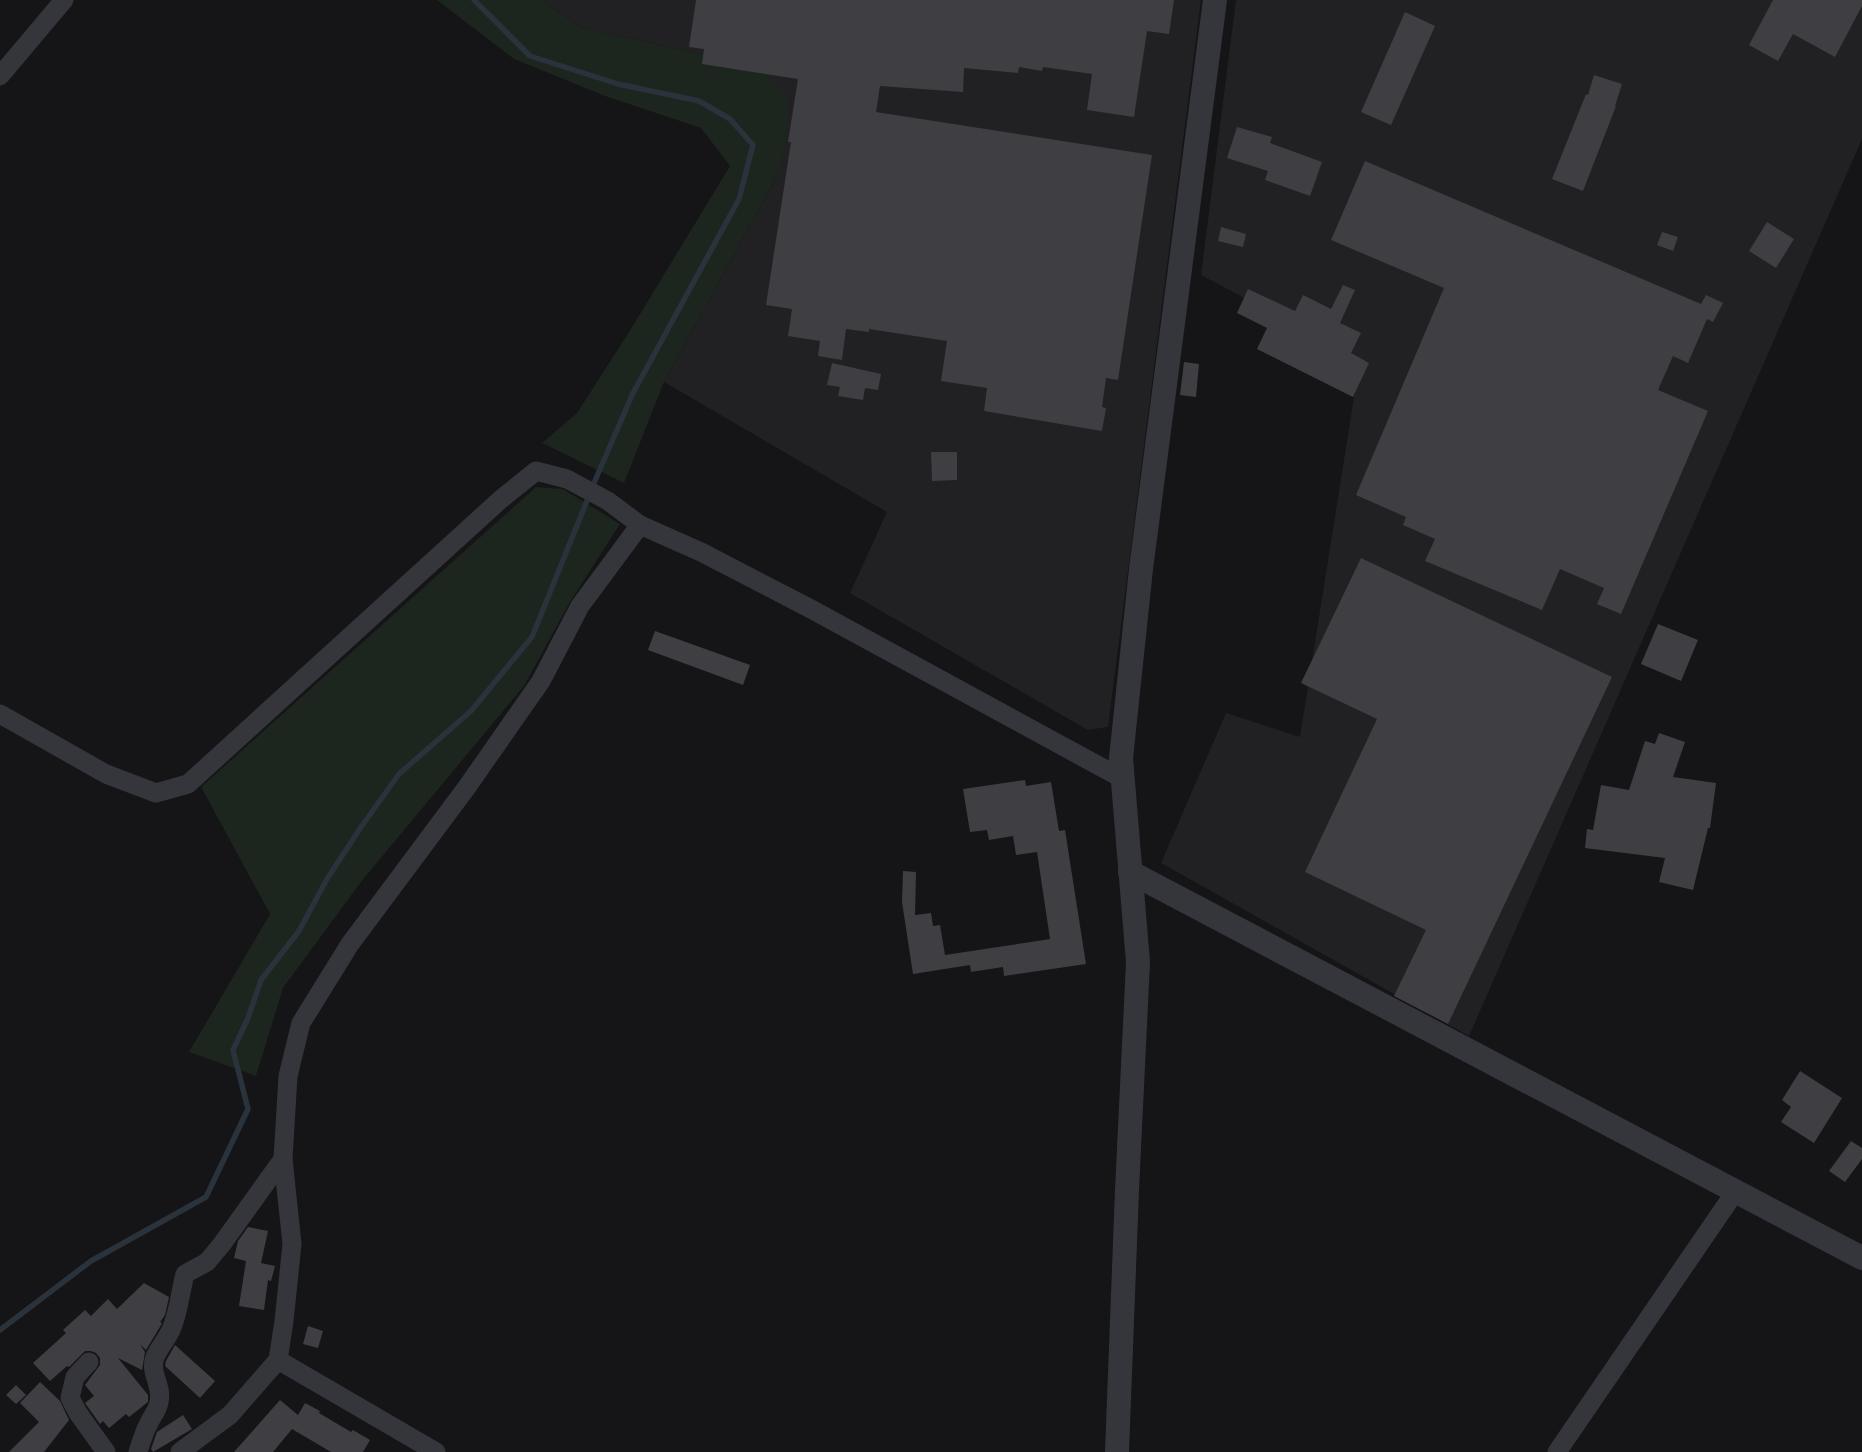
<svg xmlns="http://www.w3.org/2000/svg" width="1862" height="1452" font-family="Lato,sans-serif">
	<style>
		.built { fill: #212023 }
		.green { fill: #1c251e }
		.lines { fill: none; stroke-linecap: round; stroke-linejoin: round }
		.stream { stroke: #2a323b; stroke-width: 5.5 }
		.building { fill: #3f3f43 }
		.minor { stroke: #35363c; stroke-width: 19 }
		.tertiary { stroke: #35363c; stroke-width: 24 }
	</style>
	<rect width="100%" height="100%" fill="#151416"/>
	<g class="built">
		<polygon points="542,0 1201,0 1108,727 1088,730 850,593 887,512 664,382 775,180 762,68 581,27"/>
		<polygon points="1236,0 1862,0 1862,139 1469,1036 1161,863 1226,713 1300,737 1360,359 1201,275"/>
	</g>
	<g class="green">
		<polygon points="437,0 542,0 581,27 762,68 788,98 789,134 775,180 664,382 624,483 542,443 577,413 629,332 730,166 701,128 605,96 514,59"/>
		<polygon points="536,487 563,489 620,524 570,602 524,686 361,882 283,988 256,1076 189,1052 270,914 201,787"/>
	</g>
	<g class="lines">
		<polyline class="stream" points="0,1330 91,1261 206,1197 248,1109 233,1050 248,1018 261,980 299,931 327,879 361,827 399,774 471,711 532,637 597,476 633,393 739,199 753,145 730,119 699,101 618,84 530,56 474,0"/>
	</g>
	<g class="building">
		<polygon points="696,0 1174,0 1169,34 1147,31 1134,117 1087,110 1092,74 1043,67 1042,71 1019,67 1018,73 964,68 963,92 880,86 876,112 1152,155 1118,380 1106,378 1102,407 1106,408 1102,431 984,411 987,388 941,381 947,341 869,329 869,332 846,329 842,360 818,356 820,341 788,336 792,309 766,305 791,142 788,142 798,79 702,64 704,49 689,47"/>
		<polygon points="1773,0 1862,0 1862,6 1835,57 1793,34 1778,61 1749,45"/>
		<polygon points="1405,12 1435,26 1391,125 1361,112"/>
		<polygon points="1594,75 1622,84 1615,106 1616,106 1583,191 1552,179 1586,94 1588,95"/>
		<polygon points="1237,127 1272,137 1270,143 1322,162 1310,196 1265,180 1268,171 1227,158"/>
		<polygon points="1365,161 1701,304 1706,295 1723,303 1713,322 1707,319 1688,363 1673,356 1658,390 1708,411 1621,614 1597,604 1604,588 1560,569 1542,610 1425,561 1435,539 1403,525 1406,517 1356,495 1444,288 1331,240"/>
		<polygon points="1767,222 1794,239 1776,268 1749,251"/>
		<polygon points="1221,227 1246,234 1243,247 1218,241"/>
		<polygon points="1662,232 1678,237 1673,251 1657,245"/>
		<polygon points="1343,285 1355,290 1340,323 1361,333 1351,353 1369,363 1353,397 1257,349 1267,328 1237,313 1248,289 1295,311 1303,295 1331,309"/>
		<polygon points="1184,362 1199,364 1196,397 1180,395"/>
		<polygon points="832,363 881,374 878,390 865,388 863,400 838,396 840,387 827,385"/>
		<polygon points="931,452 957,452 957,480 932,481"/>
		<polygon points="1361,558 1612,677 1448,1024 1394,996 1426,930 1305,872 1377,719 1301,683"/>
		<polygon points="1658,624 1698,640 1681,681 1641,664"/>
		<polygon points="655,631 750,665 743,685 648,650"/>
		<polygon points="1659,733 1685,742 1673,777 1716,783 1710,828 1708,828 1693,890 1659,882 1665,858 1585,848 1587,829 1593,830 1601,785 1629,790 1645,741 1655,744"/>
		<polygon points="1025,780 1026,786 1051,782 1059,831 1065,830 1086,964 1004,976 1003,967 971,972 970,965 913,974 902,902 903,871 916,872 915,915 931,913 933,926 940,925 945,955 1050,939 1037,852 1016,855 1013,836 989,840 987,830 970,832 963,789"/>
		<polygon points="1800,1071 1842,1098 1814,1143 1781,1122 1791,1107 1782,1100"/>
		<polygon points="1851,1141 1862,1148 1862,1159 1845,1182 1829,1171"/>
		<polygon points="248,1227 268,1231 261,1263 275,1266 271,1281 268,1280 264,1310 239,1306 246,1261 234,1258 238,1241"/>
		<polygon points="144,1283 169,1297 165,1315 160,1322 162,1323 161,1325 146,1350 140,1344 145,1352 142,1370 118,1358 148,1395 148,1402 129,1417 126,1414 109,1428 103,1421 100,1424 85,1403 94,1396 85,1385 100,1365 100,1358 96,1353 91,1351 85,1351 69,1367 67,1366 50,1381 33,1363 66,1333 63,1330 85,1310 91,1316 108,1299 117,1309"/>
		<polygon points="308,1326 323,1331 318,1348 303,1344"/>
		<polygon points="175,1345 215,1381 200,1398 165,1366 166,1361"/>
		<polygon points="40,1382 60,1401 69,1420 44,1452 9,1452 39,1422 20,1403"/>
		<polygon points="16,1385 26,1395 16,1404 6,1395"/>
		<polygon points="280,1400 298,1415 305,1403 320,1411 319,1413 351,1432 353,1430 370,1440 363,1452 331,1452 292,1429 273,1452 234,1452"/>
		<polygon points="183,1415 192,1429 153,1452 151,1449 157,1432"/>
	</g>
	<g class="lines">
		<g class="minor">
			<polyline points="0,76 64,0"/>
			<polyline points="0,714 106,774 156,793 188,784 500,500 536,471 567,479 608,501 640,525 701,552 811,609 1123,779"/>
			<polyline points="278,1360 436,1452"/>
			<polyline points="89,1362 75,1377 70,1398 78,1413 106,1452"/>
			<path d="M 138,1452 C 141,1442 144,1432 149,1423 C 152,1416 158,1410 159,1402 C 163,1386 149,1373 155,1357 C 159,1348 166,1340 171,1330 C 179,1312 180,1293 185,1274 L 207,1262 L 222,1244 L 283,1159"/>
			<polyline points="180,1452 230,1415 278,1360 284,1321 292,1244 283,1159 288,1076 301,1023 350,944 467,787 541,681 580,606 640,525"/>
			<polyline points="1557,1452 1735,1192"/>
		</g>
		<g class="tertiary">
			<polyline points="1130,872 1862,1258"/>
			<polyline points="1117,1452 1127,1190 1138,962 1121,758 1141,569 1215,0"/>
		</g>
	</g>
</svg>
